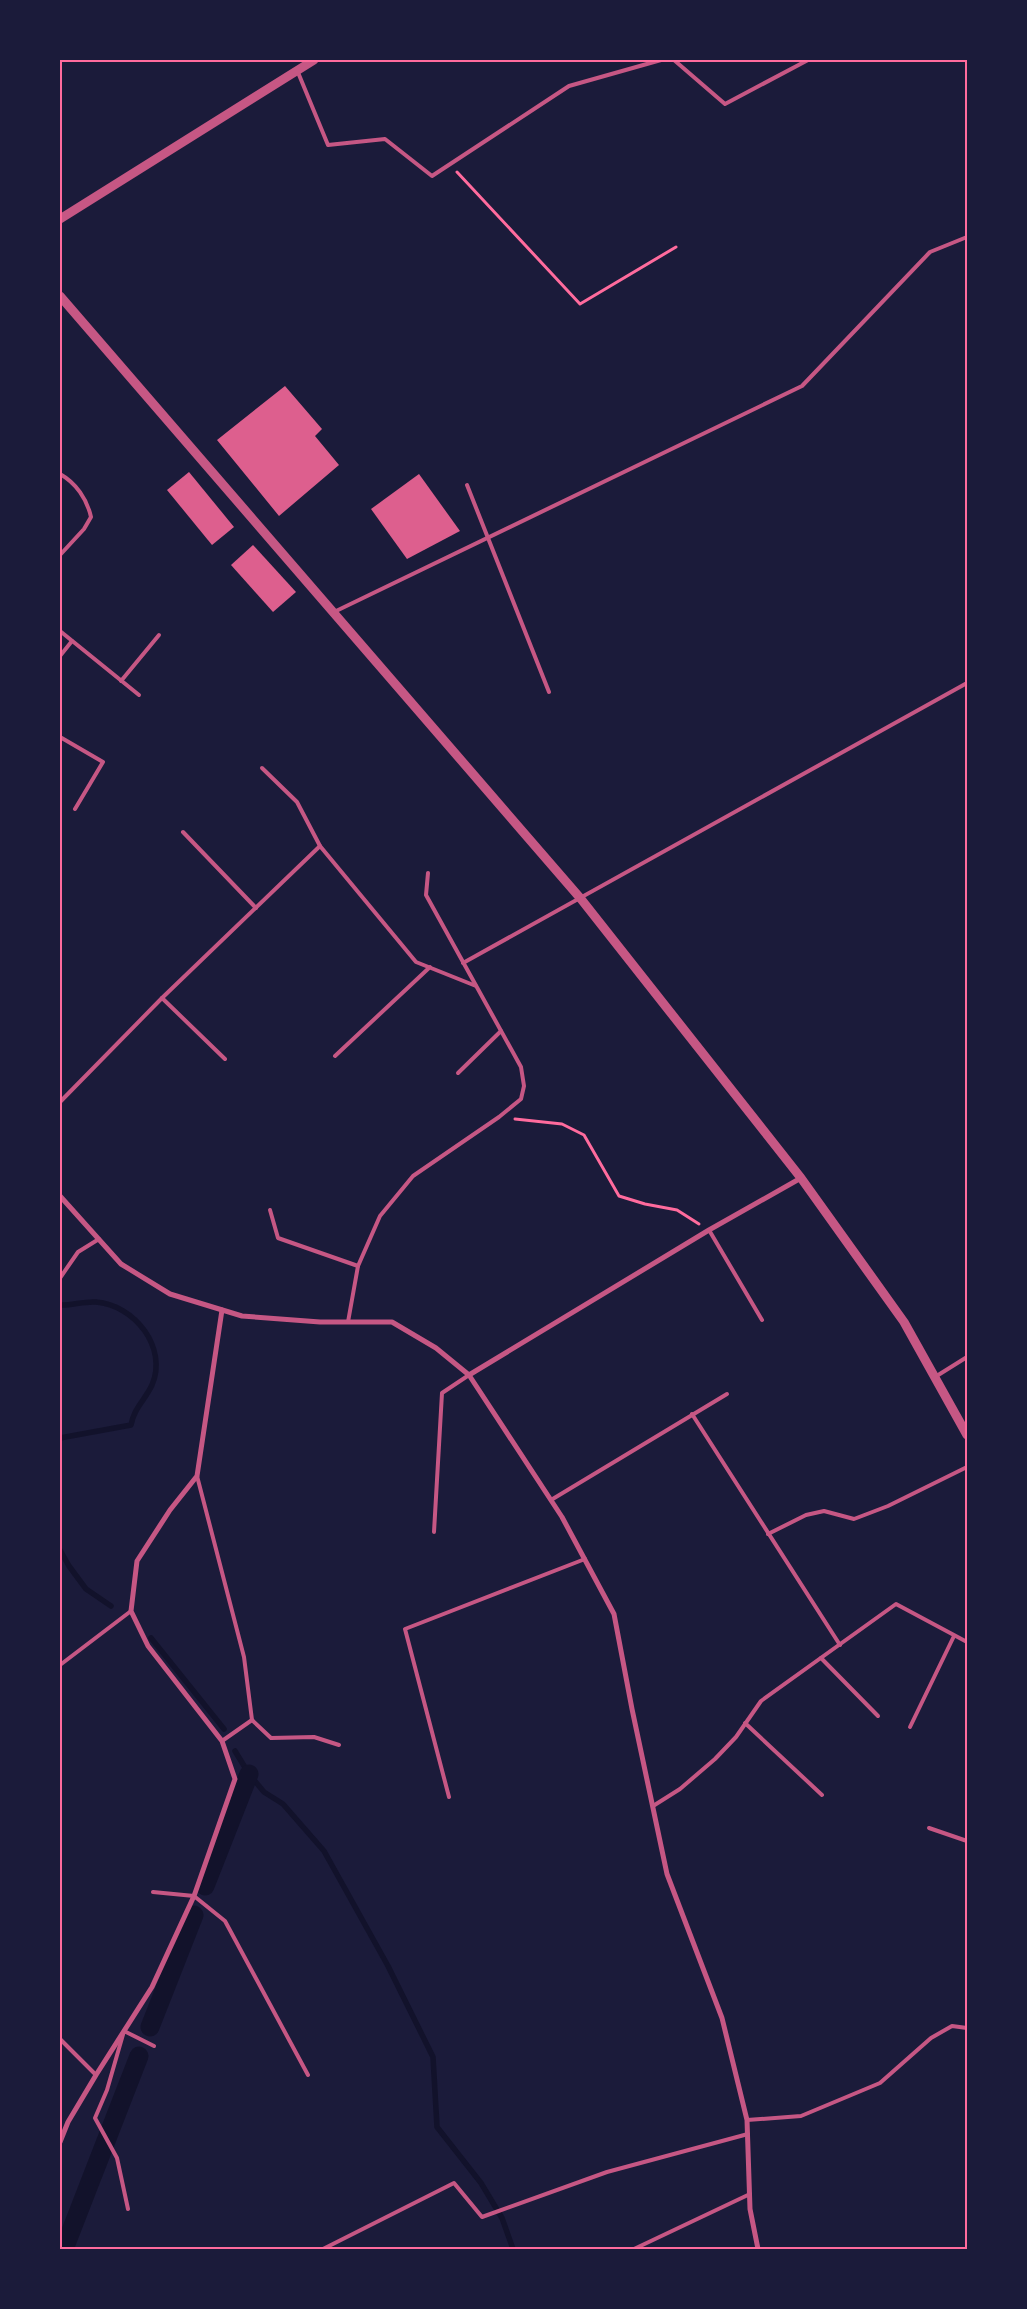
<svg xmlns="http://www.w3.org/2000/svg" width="1027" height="2309" font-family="Quicksand,sans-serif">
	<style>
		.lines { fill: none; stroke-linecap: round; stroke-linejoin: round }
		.stream { stroke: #12122b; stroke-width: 5.5 }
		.canal { stroke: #12122b; stroke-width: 19 }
		.building { fill: #dd5f8e }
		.path { stroke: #ff6b9d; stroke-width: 3 }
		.service { stroke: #c65784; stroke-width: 4 }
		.minor { stroke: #c65784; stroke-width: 5 }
		.tertiary { stroke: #c65784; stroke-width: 9 }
		.neatline { fill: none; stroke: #ff6b9d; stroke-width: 2 }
	</style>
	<rect width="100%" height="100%" fill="#1b1b3a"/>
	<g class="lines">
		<g class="stream">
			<path d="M 60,1438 L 131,1425 C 134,1408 145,1400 152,1385 C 168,1348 135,1305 96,1302 C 85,1301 73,1305 62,1305"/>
			<polyline points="60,1550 69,1566 86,1589 111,1606"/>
			<polyline points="151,1638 224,1729"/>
			<polyline points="235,1751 249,1774 264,1792 283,1804 324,1851 388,1966 433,2057 437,2127 481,2183 502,2218 513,2249"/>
		</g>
		<g class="canal">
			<polyline points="205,1886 249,1774"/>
			<polyline points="150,2027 194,1915"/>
			<polyline points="64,2249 139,2056"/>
		</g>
	</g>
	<g class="building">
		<polygon points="285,386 322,429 315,436 339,465 279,516 217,440"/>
		<polygon points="189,472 234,527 212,545 167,490"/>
		<polygon points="419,474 460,531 407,559 371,509"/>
		<polygon points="253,545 296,592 273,612 231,565"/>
	</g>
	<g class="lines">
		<g class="path">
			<polyline points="457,172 580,304 676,247"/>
			<polyline points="515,1119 562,1124 584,1135 619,1196 645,1204 677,1210 699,1224"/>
		</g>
		<g class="service">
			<polyline points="674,60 725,104 808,60"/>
			<polyline points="297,70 328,145 385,139 432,176 569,86 661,60"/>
			<path d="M 60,474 C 76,483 87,499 91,517 L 84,529 L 60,555"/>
			<polyline points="467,485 549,692"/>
			<polyline points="334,612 802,386 930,252 967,237"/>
			<polyline points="60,631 139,695"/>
			<polyline points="60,656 72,641"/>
			<polyline points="121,681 159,635"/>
			<polyline points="60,737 103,762 75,809"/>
			<polyline points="262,768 297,802 320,846"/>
			<polyline points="183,832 256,908"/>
			<polyline points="463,963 967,683"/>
			<polyline points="162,998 225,1059"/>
			<polyline points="335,1056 430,967"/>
			<polyline points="458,1073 501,1031"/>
			<polyline points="60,1102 162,998 320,846 416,962 476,986"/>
			<polyline points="270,1210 278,1238 358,1266"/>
			<polyline points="709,1230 762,1320"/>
			<polyline points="60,1278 78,1252 99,1239"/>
			<polyline points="348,1322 358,1266 380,1216 413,1176 499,1117 521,1099 524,1086 521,1067 426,895 428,873"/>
			<polyline points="935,1377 967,1357"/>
			<polyline points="692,1414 840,1645"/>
			<polyline points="197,1476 244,1657 252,1720 271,1738 314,1737 339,1745"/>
			<polyline points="551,1500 727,1394"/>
			<polyline points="434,1532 442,1393 469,1375"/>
			<polyline points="768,1534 806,1515 824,1511 854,1519 888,1506 967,1467"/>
			<polyline points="821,1658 878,1716"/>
			<polyline points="60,1665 131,1611"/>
			<polyline points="745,1723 822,1795"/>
			<polyline points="910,1727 954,1636"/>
			<polyline points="222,1741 252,1720"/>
			<polyline points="449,1797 405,1629 585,1559"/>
			<polyline points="653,1806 680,1789 715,1759 736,1737 761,1701 896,1604 967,1642"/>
			<polyline points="929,1828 967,1841"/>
			<polyline points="153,1892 194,1896 225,1921 308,2075"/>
			<polyline points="60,2039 96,2075"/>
			<polyline points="747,2120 801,2116 880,2083 931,2038 952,2026 967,2028"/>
			<polyline points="128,2209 117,2158 95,2118 107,2090 124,2031 154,2046"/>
			<polyline points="323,2249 454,2183 482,2217 607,2172 748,2134"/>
			<polyline points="634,2249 750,2194"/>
		</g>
		<g class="minor">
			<polyline points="60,1196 121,1264 170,1294 242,1316 320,1322 392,1322 436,1348 469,1375 562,1517 614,1614 632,1709 667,1874 722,2018 747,2120 750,2209 758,2249"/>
			<polyline points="469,1375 709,1230 801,1178"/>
			<polyline points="60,2142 68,2122 96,2075 152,1987 194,1896 235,1779 222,1741 148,1646 131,1611 137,1561 170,1510 197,1476 222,1310"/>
		</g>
		<g class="tertiary">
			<polyline points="60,219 314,60"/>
			<polyline points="60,296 581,899 801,1178 904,1322 967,1435"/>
		</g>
	</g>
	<rect width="1027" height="2309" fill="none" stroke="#1b1b3a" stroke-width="122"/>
	<rect x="61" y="61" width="905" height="2187" class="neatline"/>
</svg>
